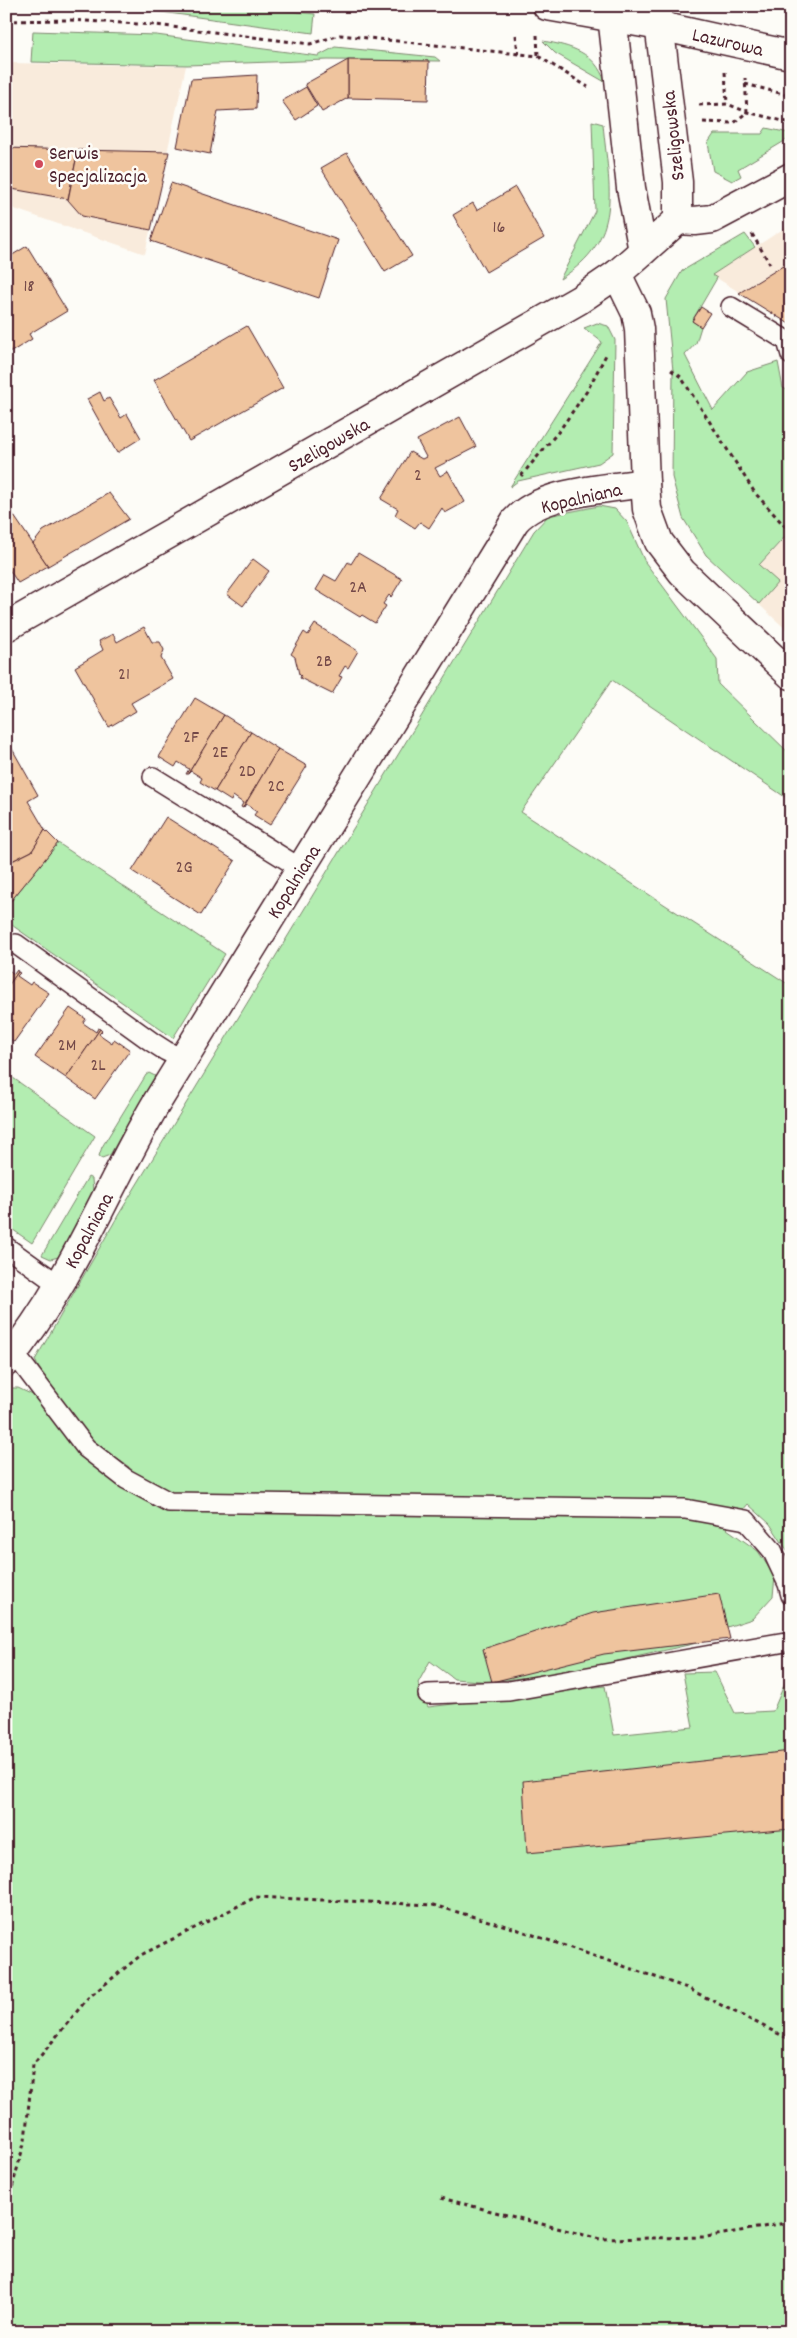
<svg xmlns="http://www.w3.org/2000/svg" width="797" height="2338" font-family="Dekko,sans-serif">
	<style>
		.built { fill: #f9ebdc }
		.green { fill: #b3edb1; stroke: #7e866e }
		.building { fill: #efc49e; stroke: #4a1f2b }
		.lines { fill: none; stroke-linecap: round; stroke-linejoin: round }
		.lane-casing { stroke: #4a1f2b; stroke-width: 22 }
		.street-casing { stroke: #4a1f2b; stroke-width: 31 }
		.secondary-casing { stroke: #4a1f2b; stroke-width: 31 }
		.path { stroke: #4a1f2b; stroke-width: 3; stroke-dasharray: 4 4; stroke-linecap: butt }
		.lane { stroke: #fdfcf7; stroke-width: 19 }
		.street { stroke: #fdfcf7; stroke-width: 28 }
		.secondary { stroke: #fdfcf7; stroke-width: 28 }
		.poi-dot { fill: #d1495b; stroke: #fdfcf7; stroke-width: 2 }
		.labels { text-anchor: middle; stroke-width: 5; stroke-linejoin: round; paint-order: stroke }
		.number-label { font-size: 18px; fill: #734848 }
		.street-label { font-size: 20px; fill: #4a1f2b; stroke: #fdfcf7 }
		.poi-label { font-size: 20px; fill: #4a1f2b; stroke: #fdfcf7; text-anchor: start }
	</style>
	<rect width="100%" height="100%" fill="#fdfcf7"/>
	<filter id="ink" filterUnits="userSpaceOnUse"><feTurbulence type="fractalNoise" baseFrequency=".02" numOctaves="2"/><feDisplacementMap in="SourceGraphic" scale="10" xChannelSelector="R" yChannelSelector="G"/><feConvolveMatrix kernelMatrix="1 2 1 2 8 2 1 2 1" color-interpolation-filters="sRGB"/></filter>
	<g filter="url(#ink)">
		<g class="built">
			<polygon points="6,63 186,66 145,254 6,206"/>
			<polygon points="791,224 791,325 712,275"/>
			<polygon points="791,531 791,634 739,586"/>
		</g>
		<g class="green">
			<polygon points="33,6 246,6 315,14 313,33 154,11 33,8"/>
			<polygon points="33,31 156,35 318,56 335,47 435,57 440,61 328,60 187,65 31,62"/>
			<path d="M 543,41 C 571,46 595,52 605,82 L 555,53 Z"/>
			<path d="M 592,121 L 603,124 C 609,190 625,238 560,279 L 595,211 Z"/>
			<polygon points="766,128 789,133 788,139 738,169 741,176 732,181 713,171 708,143 714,134 762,134"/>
			<polygon points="745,234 755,247 712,275 717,278 692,321 701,327 696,343 685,355 713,410 747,372 778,362 783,388 791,392 791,530 759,565 778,582 759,604 706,555 683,518 672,477 673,371 666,299 682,271"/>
			<polygon points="597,323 608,326 615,340 613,453 599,463 518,481 510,487 602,342 584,328"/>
			<path d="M 599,506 L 615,509 L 627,522 L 645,562 L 717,659 L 718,684 L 791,755 L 791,801 L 612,680 L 521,812 L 791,986 L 791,1556 L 770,1524 L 748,1504 L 727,1529 L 758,1551 L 775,1577 L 773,1596 L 752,1619 L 727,1627 L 697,1643 L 583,1669 L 492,1682 L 454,1679 L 430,1661 L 418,1683 L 428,1707 L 605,1686 L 614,1735 L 693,1727 L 683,1673 L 715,1672 L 735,1713 L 773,1711 L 791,1669 L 791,2332 L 6,2332 L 6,1391 L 9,1388 L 18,1388 L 35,1396 L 79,1450 L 104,1475 L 124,1488 L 129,1467 C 118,1459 104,1452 94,1442 C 77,1425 44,1381 35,1360 L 119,1214 L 534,531 L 548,516 Z"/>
			<polygon points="58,843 225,954 173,1038 6,921 6,907"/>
			<polygon points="6,1073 95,1136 32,1243 6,1225"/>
			<polygon points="149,1073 155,1076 110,1155 102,1158 99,1156 102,1147 146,1075"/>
			<polygon points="88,1177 92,1179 93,1191 62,1256 51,1259 42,1255"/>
		</g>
		<g class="building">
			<polygon points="348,60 429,61 428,100 348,98"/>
			<polygon points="348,60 348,98 322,112 305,84"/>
			<polygon points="257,75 256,109 218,111 210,154 177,147 191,79"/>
			<polygon points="306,87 317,106 296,120 282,101"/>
			<polygon points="6,148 78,150 68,199 6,188"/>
			<polygon points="78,150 169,152 151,230 82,216 68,200"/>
			<polygon points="347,153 412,256 385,272 321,168"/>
			<polygon points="171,183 338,240 319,298 151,241"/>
			<polygon points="515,187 544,238 486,272 453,215 473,203 477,210"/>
			<polygon points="27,246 67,311 29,334 32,339 11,352 6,344 6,259"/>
			<polygon points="791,261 791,325 739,293"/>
			<polygon points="701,307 710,313 701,327 692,321"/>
			<polygon points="247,326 283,388 189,441 154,380"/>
			<polygon points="100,392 104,401 109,398 121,418 127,414 141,438 117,453 87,399"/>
			<polygon points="460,417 476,447 435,468 440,476 448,471 465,502 445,513 442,508 429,528 420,522 415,528 395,515 398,509 381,499 410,452 422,459 426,457 417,440"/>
			<polygon points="109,493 129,519 48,566 33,544 43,531"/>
			<polygon points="10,510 48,566 18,583 6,565 6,512"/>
			<polygon points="358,553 402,579 391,597 389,595 383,604 386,606 375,623 362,615 360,617 316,590 325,575 336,581 348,562 351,564"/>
			<polygon points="253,559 269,571 243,606 227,594"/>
			<polygon points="315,624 358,651 348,668 345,666 339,676 342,677 332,694 300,678 301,676 299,674 295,657 291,654 304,632 308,635"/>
			<polygon points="144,627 152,642 160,642 164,650 161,658 173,679 131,703 136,711 109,727 75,667 103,650 99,641 113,634 117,642"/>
			<polygon points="195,698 224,715 188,774 186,774 189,769 178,762 175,767 159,757"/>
			<polygon points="224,715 251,732 215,791 200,782 202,778 191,771 188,774"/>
			<polygon points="251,732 278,749 243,808 241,807 243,803 233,796 231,801 215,791"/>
			<polygon points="6,738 38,795 28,801 45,830 32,851 6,864"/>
			<polygon points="278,749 307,766 270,825 254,815 257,811 246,804 243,808"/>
			<polygon points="166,817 235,861 201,915 132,871"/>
			<polygon points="45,830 58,843 6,907 6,864 32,851"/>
			<polygon points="6,968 14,974 17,970 18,972 6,989"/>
			<polygon points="18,972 20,973 17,976 30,985 32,982 49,993 14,1042 6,1036 6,989"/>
			<polygon points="70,1008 86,1019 83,1023 96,1032 98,1028 100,1029 66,1078 35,1057"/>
			<polygon points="100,1029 102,1031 99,1034 112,1043 114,1039 130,1050 95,1099 66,1078"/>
			<polygon points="719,1594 730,1639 604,1654 492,1682 483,1649 593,1613"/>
			<polygon points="791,1751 791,1829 527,1853 523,1781"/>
		</g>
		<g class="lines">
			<g class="lane-casing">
				<g id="lane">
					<polyline points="731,307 787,341 791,355"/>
					<polyline points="153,777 300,868"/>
					<polyline points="16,944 152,1042 166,1051 183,1059"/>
					<polyline points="6,1247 59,1285"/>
					<polyline points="14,1353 86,1448 126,1479 169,1502 685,1509 746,1520 772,1550 788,1584 791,1595"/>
					<polyline points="428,1694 509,1691 791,1641"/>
				</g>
			</g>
			<g class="street-casing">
				<g id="street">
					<polyline points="678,220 695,221 712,219 791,177"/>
					<polyline points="645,483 647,509 659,542 682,572 791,675"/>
					<path d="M 6,1362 C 71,1284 106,1188 157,1102 L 515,521 C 541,491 607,489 645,483 L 639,329 L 636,313 L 617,274"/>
				</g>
			</g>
			<g class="secondary-casing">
				<g id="secondary">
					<polyline points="547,6 660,26 791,55"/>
					<polyline points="611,6 631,188 643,251"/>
					<polyline points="6,627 579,300 617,274 678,220 678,182 657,6"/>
				</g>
			</g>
			<g class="path">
				<polyline points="6,21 69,20 156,25 310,44 340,35 538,56 588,87"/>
				<polyline points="516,35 518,54"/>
				<polyline points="537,35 538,56"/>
				<polyline points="725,72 727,104"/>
				<polyline points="745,84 791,96"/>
				<polyline points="699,105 727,104 747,112 791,123"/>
				<polyline points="703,122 734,123 747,112 745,78"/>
				<polyline points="752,234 770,264"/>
				<polyline points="671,370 681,377 755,493 791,533"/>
				<polyline points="521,476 559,431 587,391 607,353"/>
				<polyline points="441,2198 600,2239 706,2237 791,2222"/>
				<polyline points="6,2210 25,2140 33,2065 88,1998 141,1955 256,1897 433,1905 513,1928 687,1988 791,2040"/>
			</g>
			<use href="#lane" class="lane"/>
			<use href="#street" class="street"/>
			<use href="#secondary" class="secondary"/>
		</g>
	</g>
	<circle class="poi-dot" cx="39" cy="164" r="5"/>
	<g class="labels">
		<g class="number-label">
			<text x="499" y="232">16</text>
			<text x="29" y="291">18</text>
			<text x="418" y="480">2</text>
			<text x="358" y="592">2A</text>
			<text x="324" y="666">2B</text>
			<text x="124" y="679">21</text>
			<text x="191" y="742">2F</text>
			<text x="220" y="757">2E</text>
			<text x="247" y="776">2D</text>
			<text x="276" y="791">2C</text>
			<text x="184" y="872">2G</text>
			<text x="67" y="1050">2M</text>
			<text x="98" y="1070">2L</text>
		</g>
		<g class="street-label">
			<text transform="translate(728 41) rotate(13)" y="7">Lazurowa</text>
			<text transform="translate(672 136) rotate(-96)" y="7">Szeligowska</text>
			<text transform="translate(328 444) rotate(-30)" y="7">Szeligowska</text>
			<text transform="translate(581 497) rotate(-13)" y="7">Kopalniana</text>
			<text transform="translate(293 881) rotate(-58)" y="7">Kopalniana</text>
			<text transform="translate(88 1230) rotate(-62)" y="7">Kopalniana</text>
		</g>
		<g class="poi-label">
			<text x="49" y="159">Serwis<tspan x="49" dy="23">Specjalizacja</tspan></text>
		</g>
	</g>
	<rect width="797" height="2338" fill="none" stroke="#fdfcf7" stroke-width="25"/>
	<rect x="12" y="12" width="772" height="2313" fill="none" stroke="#4a1f2b" stroke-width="2" filter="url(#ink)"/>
</svg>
